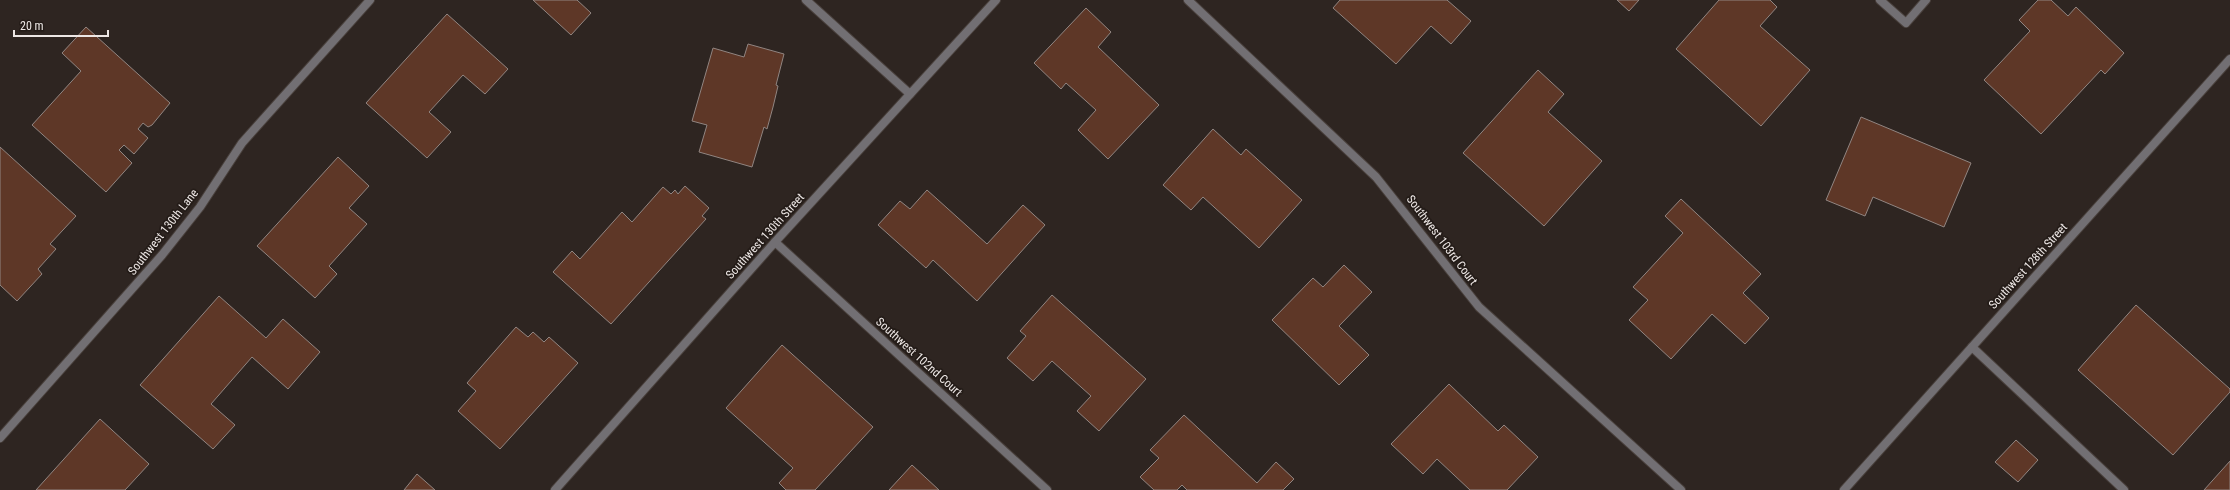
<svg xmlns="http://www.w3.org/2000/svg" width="2230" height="490" font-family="'Roboto Condensed',sans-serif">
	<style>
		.building { fill: #5e3727; stroke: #918581 }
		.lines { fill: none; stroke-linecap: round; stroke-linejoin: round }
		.minor-casing { stroke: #49403c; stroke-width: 10 }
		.tertiary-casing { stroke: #49403c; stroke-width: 10 }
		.minor { stroke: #726f73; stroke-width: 8 }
		.tertiary { stroke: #726f73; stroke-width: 8 }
		.labels { text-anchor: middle; stroke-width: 3.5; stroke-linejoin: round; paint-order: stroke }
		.street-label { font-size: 12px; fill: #ede7e5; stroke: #241c18 }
	</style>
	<rect width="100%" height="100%" fill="#2e2521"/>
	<g class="building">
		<polygon points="533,0 577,0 591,13 571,35"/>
		<polygon points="1340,0 1447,0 1471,21 1451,44 1431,26 1396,64 1333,8"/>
		<polygon points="1617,0 1639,0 1629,11"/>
		<polygon points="1719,0 1770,0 1777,7 1760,26 1810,70 1761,126 1676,49"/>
		<polygon points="2038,0 2051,0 2068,16 2076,7 2124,53 2105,74 2101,70 2041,134 1984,80 2030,31 2019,20"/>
		<polygon points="1086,8 1111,32 1098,47 1159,105 1108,159 1078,130 1096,110 1066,83 1061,89 1034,63"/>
		<polygon points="447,14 508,69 485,94 463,75 429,112 451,132 427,158 366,103"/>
		<polygon points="86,27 170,103 152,125 148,127 143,123 138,129 148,138 134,154 124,145 119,150 132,163 106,192 32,125 81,71 62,53"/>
		<polygon points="748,44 784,54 776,85 778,86 773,107 767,129 764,127 752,167 699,152 707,125 692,121 713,48 744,57"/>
		<polygon points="1538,70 1564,94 1548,112 1602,161 1544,226 1463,153"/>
		<polygon points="1861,117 1971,163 1944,227 1873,197 1865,216 1826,200"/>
		<polygon points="1213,129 1241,155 1246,149 1302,200 1259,248 1203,197 1191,210 1163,185"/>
		<polygon points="0,147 76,216 50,244 56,249 38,269 42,274 17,301 0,285"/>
		<polygon points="338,157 369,186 349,208 367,224 329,266 337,274 315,298 257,246"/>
		<polygon points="685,186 709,208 702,216 706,219 611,324 553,272 572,251 580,259 622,212 632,222 663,187 671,194 675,190 678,194"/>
		<polygon points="927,190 987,244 1023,205 1045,225 977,301 933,260 926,268 878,225 900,201 910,209"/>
		<polygon points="1681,199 1761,274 1743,293 1769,318 1745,344 1712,314 1671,359 1629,320 1648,300 1633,287 1683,233 1665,216"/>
		<polygon points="1344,265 1372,292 1339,326 1369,355 1339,385 1272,320 1313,278 1323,287"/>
		<polygon points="1052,295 1146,379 1099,431 1077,411 1091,396 1052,361 1033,381 1007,358 1026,336 1020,331"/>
		<polygon points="219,296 266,338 283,319 320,352 288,389 252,357 211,404 235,425 213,449 140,385"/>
		<polygon points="2136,305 2230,389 2230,392 2173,455 2078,370"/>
		<polygon points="516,327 528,337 533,332 544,342 549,337 578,363 500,449 458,411 476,391 467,383"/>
		<polygon points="782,345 873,427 815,490 786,490 779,483 793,468 726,408"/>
		<polygon points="1449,384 1498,431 1504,425 1538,457 1507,490 1470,490 1437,459 1423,474 1391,444"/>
		<polygon points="1184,415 1257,483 1276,462 1294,479 1283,490 1187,490 1182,485 1177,490 1154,490 1140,477 1159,458 1150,450"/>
		<polygon points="100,419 149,464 125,490 36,490"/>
		<polygon points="2016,440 2038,460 2018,482 1995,462"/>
		<polygon points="2230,461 2230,490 2204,490"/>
		<polygon points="912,465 939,490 889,490"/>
		<polygon points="417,474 435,490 404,490"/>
	</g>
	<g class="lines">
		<g class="minor-casing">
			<g id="minor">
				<polyline points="806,0 910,94"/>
				<polyline points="1188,0 1376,177 1479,307 1681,490"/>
				<polyline points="1880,0 1906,23 1926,0"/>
				<polyline points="775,242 1047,490"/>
				<polyline points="1972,347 2124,490"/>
				<polyline points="0,438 162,255 200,207 242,143 370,0"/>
				<polyline points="555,490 775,242 996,0"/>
			</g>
		</g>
		<g class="tertiary-casing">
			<polyline id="tertiary" points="1844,490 2230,59"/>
		</g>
		<use href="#minor" class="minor"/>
		<use href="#tertiary" class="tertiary"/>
	</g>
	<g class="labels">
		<g class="street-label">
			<text transform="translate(163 232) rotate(-52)" y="4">Southwest 130th Lane</text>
			<text transform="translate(765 236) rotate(-48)" y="4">Southwest 130th Street</text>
			<text transform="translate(1442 240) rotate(53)" y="4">Southwest 103rd Court</text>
			<text transform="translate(2028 266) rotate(-48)" y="4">Southwest 128th Street</text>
			<text transform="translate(919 357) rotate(42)" y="4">Southwest 102nd Court</text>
		</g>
	</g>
	<path d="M14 30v6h94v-6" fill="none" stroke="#ede7e5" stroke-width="2"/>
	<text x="20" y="30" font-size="12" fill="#ede7e5" stroke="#241c18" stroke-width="3" paint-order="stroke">20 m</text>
</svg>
